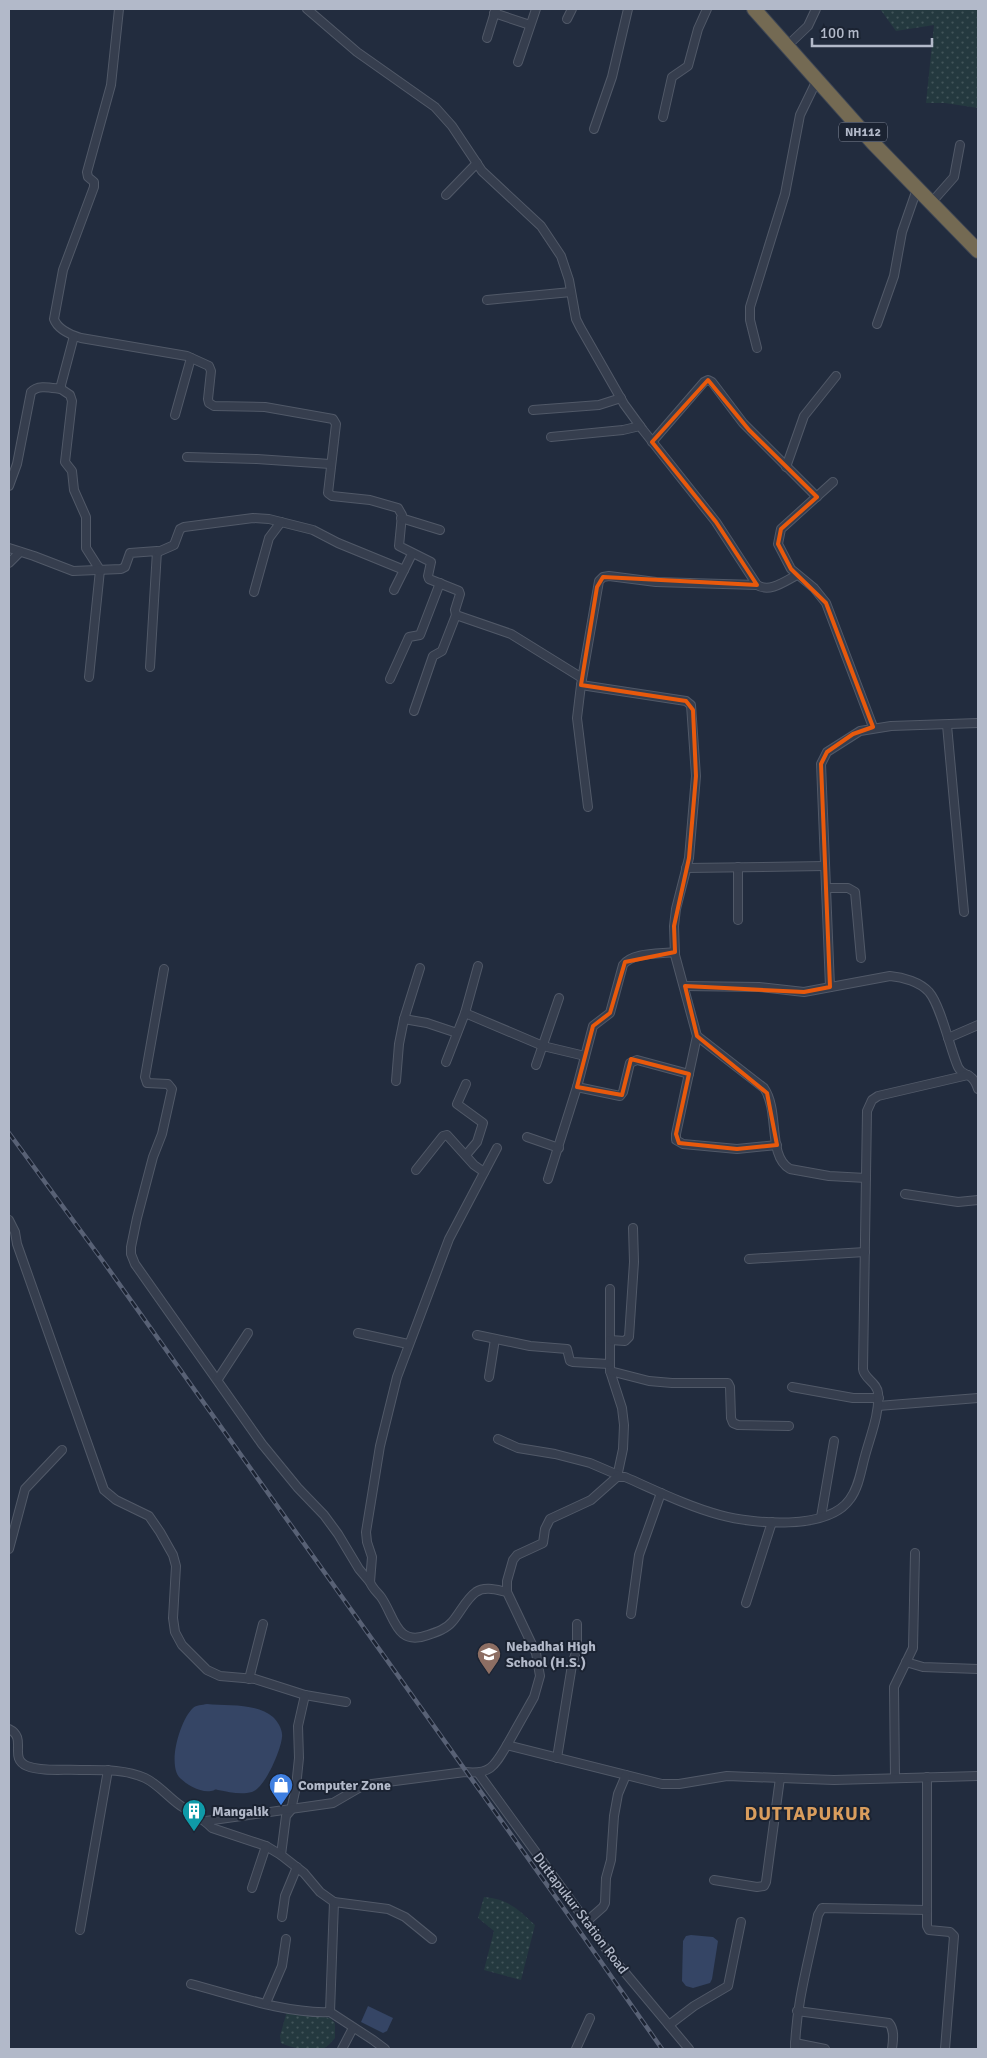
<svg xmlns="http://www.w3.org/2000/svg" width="987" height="2058" font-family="Signika,sans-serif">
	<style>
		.grass { fill: url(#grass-dots) }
		.water { fill: #354565 }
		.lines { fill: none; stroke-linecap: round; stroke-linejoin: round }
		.street-casing { stroke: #515968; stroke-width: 10 }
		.highway-casing { stroke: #3e4655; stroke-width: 16 }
		.street { stroke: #363e4e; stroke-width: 8 }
		.highway { stroke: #746a53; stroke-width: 14 }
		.rail-casing { stroke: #586175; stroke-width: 4.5 }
		.rail { stroke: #1b2332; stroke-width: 2.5; stroke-dasharray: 8; stroke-linecap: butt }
		.marked { fill: none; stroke: #e8590c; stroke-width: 4; stroke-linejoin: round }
		.labels { text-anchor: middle; stroke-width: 4; stroke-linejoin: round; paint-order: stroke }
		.shield { fill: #1b2332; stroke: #858c9c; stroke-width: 1 }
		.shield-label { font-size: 12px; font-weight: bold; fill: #b2b9c9 }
		.poi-label { font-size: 14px; font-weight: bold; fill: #b2b9c9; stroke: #1b2332; text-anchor: start }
		.street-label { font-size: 14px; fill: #b2b9c9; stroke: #1b2332 }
		.district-label { font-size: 19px; font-weight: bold; letter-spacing: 1px; fill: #d99d5d; stroke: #1b2332 }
	</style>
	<defs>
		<pattern id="grass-dots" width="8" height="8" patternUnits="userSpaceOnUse" patternTransform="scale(1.25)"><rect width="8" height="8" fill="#24393f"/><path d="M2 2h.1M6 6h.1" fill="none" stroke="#415459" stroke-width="1.8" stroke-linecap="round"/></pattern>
	</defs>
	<rect width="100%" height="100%" fill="#222c3e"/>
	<g class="grass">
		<polygon points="880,9 978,9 978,108 945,103 926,103 934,25 896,31"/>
		<path d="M 484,1897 C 508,1899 518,1909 535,1925 L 521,1980 L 484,1970 L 494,1931 L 478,1918 Z"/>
		<path d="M 287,2011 L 330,2018 L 335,2023 L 335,2038 C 332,2041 329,2045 326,2047 C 316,2054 291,2048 281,2043 L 280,2036 Z"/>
	</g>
	<g class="water">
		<path d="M 207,1704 C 227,1706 257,1703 273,1717 C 278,1722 283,1730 282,1737 C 281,1750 265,1788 252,1792 C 241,1795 229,1792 218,1790 C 213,1789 217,1790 211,1791 C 201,1793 187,1785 180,1778 C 167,1765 180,1720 193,1708 C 196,1705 202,1705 207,1704 Z"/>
		<polygon points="691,1935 713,1937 718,1941 712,1979 710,1983 693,1988 686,1986 682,1981 683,1941 686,1936"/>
		<polygon points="368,2006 393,2018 387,2031 383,2033 361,2022"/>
	</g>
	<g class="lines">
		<g class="street-casing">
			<g id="street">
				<path d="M 119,9 L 111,85 L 87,172 L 88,177 L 94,182 L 94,187 L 63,270 L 54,319 C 58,330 71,335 81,338 L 187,356 L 209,366 L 211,371 L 208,399 L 209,403 L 214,406 L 265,407 L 333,419 L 336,424 L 328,493 L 332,496 L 370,500 L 398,508 L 402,515 L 399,546 L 431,562 L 428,576 L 429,579 L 459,591 L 460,594 L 455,610 L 456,615 L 511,634 L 582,678"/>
				<path d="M 307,9 L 357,52 L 435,107 L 452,126 L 482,171 L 541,226 L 561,256 L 569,280 L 576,319 L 580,327 L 624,404 L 643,430 L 716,522 L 757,585 C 770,593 785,581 797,575"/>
				<polyline points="494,13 530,25"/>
				<polyline points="567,19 572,9"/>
				<polyline points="487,38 496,9"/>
				<polyline points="787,46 808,26 816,9"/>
				<polyline points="518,62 536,9"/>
				<polyline points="663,117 672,77 688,66 698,29 707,9"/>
				<polyline points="594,129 612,77 628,9"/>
				<polyline points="446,195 477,163"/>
				<polyline points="931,203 954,177 960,145"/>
				<polyline points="487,300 571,292"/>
				<polyline points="877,324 894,276 902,232 917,189"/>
				<polyline points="74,336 61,385 61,389 70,395 72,401 65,462 72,471 74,490 86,517 86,548 100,570 89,677"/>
				<polyline points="757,348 750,320 750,307 785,194 800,115 817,80"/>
				<polyline points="533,410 599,405 621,398"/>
				<polyline points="175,415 191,358"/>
				<polyline points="551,437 623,430 640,426"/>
				<polyline points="652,442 704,382 708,380 712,382 743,423 817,497"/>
				<polyline points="187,457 257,459 330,464"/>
				<polyline points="786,467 804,416 836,376"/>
				<polyline points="833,482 781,529 778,544 791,569 814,588 826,603 873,727"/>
				<path d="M 9,486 L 17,464 L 31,392 C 38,384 52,388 61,389"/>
				<polyline points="401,518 440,530"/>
				<polyline points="9,548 34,556 73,571 121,569 125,567 130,553 157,551 150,667"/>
				<polyline points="158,552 174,545 180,529 184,527 253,518 269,519 313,530 338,543 404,570"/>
				<polyline points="9,563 20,552"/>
				<polyline points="394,590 412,554"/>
				<polyline points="254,592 269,538 281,522"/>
				<polyline points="390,679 409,637 420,635 440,583"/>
				<path d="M 581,685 L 686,701 L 691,705 L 696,776 L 689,858 L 676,909 L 674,926 L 675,955 L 697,1036 L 764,1088 C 780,1111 767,1156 790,1169 L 829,1176 L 866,1178"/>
				<polyline points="414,711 433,656 442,651 456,615"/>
				<polyline points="947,725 964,912"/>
				<polyline points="588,807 577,718 581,685 599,581 603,577 609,576 656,582 757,585"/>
				<polyline points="738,867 738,920"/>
				<polyline points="686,868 825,866"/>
				<polyline points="826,888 848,888 855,892 861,958"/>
				<polyline points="164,969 145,1077 147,1083 168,1084 172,1089 162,1134 153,1157 137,1218 131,1247 131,1254 135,1264 262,1444 298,1488 324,1515 338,1534 359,1569 370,1582"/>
				<path d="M 684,986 L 759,987 L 804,992 L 890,976 C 903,977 920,982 929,992 C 941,1006 950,1049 958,1067 C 963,1078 972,1070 978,1089"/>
				<polyline points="830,987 821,764 827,752 860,731 891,726 978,723"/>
				<polyline points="465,1013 543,1046 585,1056"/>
				<polyline points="404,1019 427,1023 457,1033"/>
				<polyline points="697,1036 676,1134 676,1140 683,1144 737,1149 777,1145"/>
				<polyline points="948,1038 978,1025"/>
				<polyline points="446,1062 465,1013 478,966"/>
				<polyline points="536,1065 559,998"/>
				<polyline points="396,1081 399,1044 404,1019 420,968"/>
				<polyline points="577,1087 620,1096 623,1092 630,1063 637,1060 689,1074"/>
				<polyline points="527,1137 559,1148"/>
				<path d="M 497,1148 L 449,1239 L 397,1377 L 380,1446 L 366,1532 L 367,1542 L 372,1557 L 370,1582 C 372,1588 377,1592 381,1597 C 395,1617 396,1647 428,1635 C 437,1632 446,1629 452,1622 C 460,1613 466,1599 476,1592 C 485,1586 497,1590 507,1592"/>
				<polyline points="466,1155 477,1142 483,1123 457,1104 466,1084"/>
				<polyline points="416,1170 443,1136 447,1135 474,1165 484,1172"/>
				<path d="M 548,1179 L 577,1087 L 593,1026 L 610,1013 L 623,965 C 632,952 660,954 675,952"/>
				<polyline points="905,1194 958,1202 978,1200"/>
				<polyline points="9,1220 15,1232 17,1244 104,1490 116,1500 149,1516 160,1532 173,1555 176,1566 173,1618 175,1632 182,1645 207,1670 220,1676 255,1679 305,1695 346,1702"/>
				<polyline points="749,1259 865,1252"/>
				<polyline points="610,1289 610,1371 622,1408 624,1425 623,1449 617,1477"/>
				<polyline points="358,1333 408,1344"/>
				<polyline points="477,1335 530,1346 567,1349 570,1361 573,1362 609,1364"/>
				<polyline points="610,1340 625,1341 629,1337 634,1262 633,1228"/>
				<polyline points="610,1371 649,1381 672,1383 728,1383 730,1387 731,1418 733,1423 738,1425 789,1426"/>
				<polyline points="489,1377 495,1339"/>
				<polyline points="218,1379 248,1333"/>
				<polyline points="792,1387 853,1398 879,1398"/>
				<polyline points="878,1406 978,1398"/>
				<polyline points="498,1439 518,1448 555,1454 590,1463 618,1475"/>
				<polyline points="821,1517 834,1441"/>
				<polyline points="9,1549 25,1489 62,1450"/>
				<polyline points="746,1603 772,1522"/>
				<polyline points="631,1614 639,1555 661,1493"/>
				<polyline points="906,1662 923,1667 978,1669"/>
				<polyline points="249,1679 263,1624"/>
				<polyline points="305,1695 298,1726 299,1758 296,1787 291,1810 286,1816 281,1855 304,1873 320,1892 334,1902 330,2012 373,2040 385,2049"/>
				<path d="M 9,1729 C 28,1738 8,1758 27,1766 C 42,1772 64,1769 80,1770 C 101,1770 125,1769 145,1778 C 158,1784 169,1798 181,1806 C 192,1814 203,1818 212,1828 L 266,1846 L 281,1855"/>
				<path d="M 507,1745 L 534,1697 L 540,1676 L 536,1653 L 507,1592 L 507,1581 L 513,1560 L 517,1555 L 543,1543 L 545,1529 L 550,1519 L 591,1500 L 617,1477 L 625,1477 C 657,1491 687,1506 720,1515 C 753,1524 828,1531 850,1499 C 859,1487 861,1470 865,1456 C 870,1437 880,1413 878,1393 C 877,1382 864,1379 863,1369 L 867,1111 L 872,1100 L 878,1096 L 968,1075"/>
				<polyline points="557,1758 572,1665 577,1649 577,1624"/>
				<polyline points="479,1774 612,1957 689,2049"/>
				<polyline points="927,1777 927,1926 929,1930 950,1932 954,1936 945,2049"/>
				<polyline points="895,1778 894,1687 913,1648 915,1553"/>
				<path d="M 206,1821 L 333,1803 L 364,1785 L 465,1772 C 491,1775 495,1765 507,1745 L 662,1784 L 679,1784 L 727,1776 L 834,1780 L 978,1776"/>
				<polyline points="714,1880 757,1887 764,1886 766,1882 780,1778"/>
				<polyline points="252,1888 266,1846"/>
				<polyline points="334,1902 388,1909 405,1917 432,1939"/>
				<polyline points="282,1917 285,1896 297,1867"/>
				<polyline points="586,1922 603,1907 605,1903 606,1878 611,1860 614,1816 618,1794 626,1775"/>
				<polyline points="80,1930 108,1770"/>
				<path d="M 191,1984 C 233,1995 287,2014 330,2012"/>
				<polyline points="266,2003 282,1966 286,1939"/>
				<path d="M 797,2011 L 889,2023 C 895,2030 893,2041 892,2049"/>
				<polyline points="669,2025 694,2006 728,1986 741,1922"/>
				<polyline points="795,2043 825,2049"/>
				<polyline points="342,2049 353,2028"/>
				<polyline points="576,2049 590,2018"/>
				<path d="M 795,2049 C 796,2003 809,1960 818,1915 L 822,1908 L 927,1910"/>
			</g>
		</g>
		<g class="highway-casing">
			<polyline id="highway" points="754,9 873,143 978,251"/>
		</g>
		<use href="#street" class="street"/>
		<use href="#highway" class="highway"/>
		<g class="rail-casing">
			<polyline id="rail" points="9,1133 105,1264 562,1906 662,2049"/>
		</g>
		<use href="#rail" class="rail"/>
	</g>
	<path class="marked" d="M 708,380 L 749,430 L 817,497 L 781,529 L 778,544 L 791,569 L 826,603 L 873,727 L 853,734 L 827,752 L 821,764 L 830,987 L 804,992 L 685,986 L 697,1036 L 767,1093 L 777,1145 L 737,1149 L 679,1143 L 676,1134 L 689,1074 L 631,1059 L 622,1095 L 577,1087 L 593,1026 L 610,1013 L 625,962 L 675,952 L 674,926 L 689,858 L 696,776 L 693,710 L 686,701 L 581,685 L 597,587 L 603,577 L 757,585 L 716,522 L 652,442 Z"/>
	<defs>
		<g id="school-pin" transform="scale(1.25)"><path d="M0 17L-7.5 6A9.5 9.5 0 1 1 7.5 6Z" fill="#8d6e63" stroke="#1b2332"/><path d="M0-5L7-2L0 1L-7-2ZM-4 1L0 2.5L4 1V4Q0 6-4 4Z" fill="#fff"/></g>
		<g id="shop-pin" transform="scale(1.25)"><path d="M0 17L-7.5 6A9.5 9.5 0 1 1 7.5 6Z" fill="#3f7fe0" stroke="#1b2332"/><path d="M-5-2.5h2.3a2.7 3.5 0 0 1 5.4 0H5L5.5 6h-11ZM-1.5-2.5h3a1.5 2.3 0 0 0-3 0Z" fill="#fff"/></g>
		<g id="building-pin" transform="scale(1.25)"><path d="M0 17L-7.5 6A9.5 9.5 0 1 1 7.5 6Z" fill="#0f9aa8" stroke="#1b2332"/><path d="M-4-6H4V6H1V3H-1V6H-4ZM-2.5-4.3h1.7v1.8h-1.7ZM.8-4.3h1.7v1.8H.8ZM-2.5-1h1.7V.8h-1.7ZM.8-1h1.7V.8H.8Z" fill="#fff"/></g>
	</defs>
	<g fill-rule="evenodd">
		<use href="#school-pin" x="489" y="1654"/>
		<use href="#shop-pin" x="281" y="1785"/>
		<use href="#building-pin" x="194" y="1811"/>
	</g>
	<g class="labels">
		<rect class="shield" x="839" y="122.5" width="48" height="19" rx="4"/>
		<g class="shield-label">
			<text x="863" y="136">NH112</text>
		</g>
		<g class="poi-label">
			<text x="506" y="1651">Nebadhai High<tspan x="506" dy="16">School (H.S.)</tspan></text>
			<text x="298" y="1790">Computer Zone</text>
			<text x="212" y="1816">Mangalik</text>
		</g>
		<g class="street-label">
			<text transform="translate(581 1913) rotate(53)" y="5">Duttapukur Station Road</text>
		</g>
		<g class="district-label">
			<text x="808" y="1820">DUTTAPUKUR</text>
		</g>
	</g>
	<rect width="987" height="2058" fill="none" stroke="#b2b9c9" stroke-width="20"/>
	<path d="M812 38v8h120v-8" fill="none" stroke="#b2b9c9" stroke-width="2.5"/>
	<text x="820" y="38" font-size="15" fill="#b2b9c9" stroke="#1b2332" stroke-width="4" paint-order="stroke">100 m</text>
</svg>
